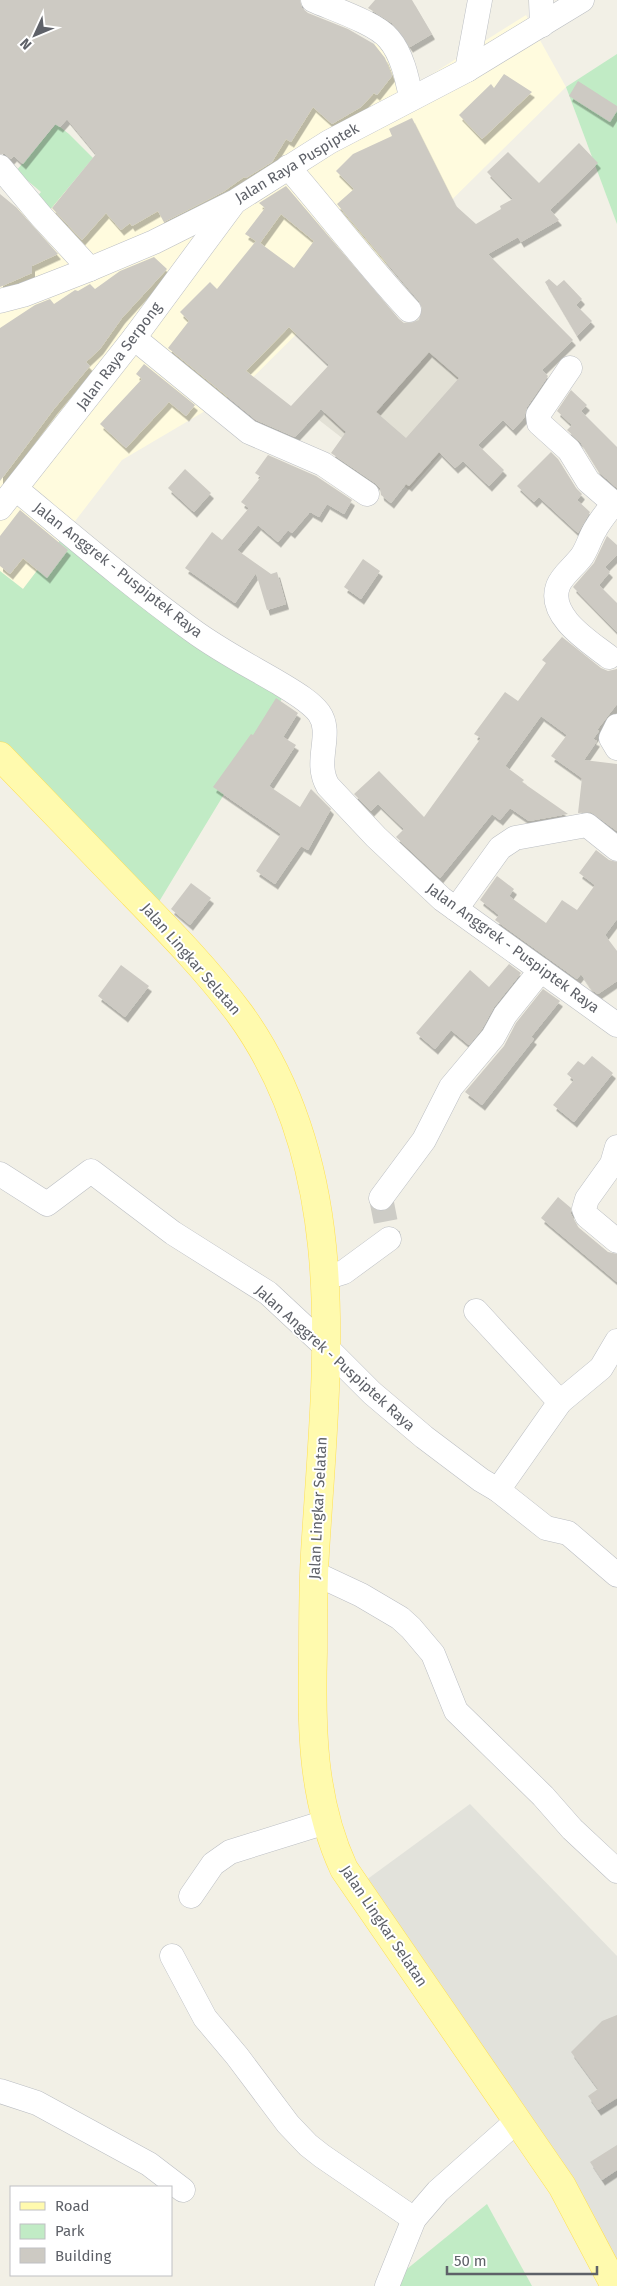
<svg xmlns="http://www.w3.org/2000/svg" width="617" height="2286" font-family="'Fira Sans',sans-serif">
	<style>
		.commercial { fill: #fffbde }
		.industrial { fill: #e2e2db }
		.education { fill: #e2e0d5 }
		.green { fill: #c1ebc5 }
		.building { fill: #cdcac3; fill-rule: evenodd; filter: url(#shadow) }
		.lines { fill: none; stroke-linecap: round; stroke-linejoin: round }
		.minor-tunnel { stroke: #cdccc6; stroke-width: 24; stroke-dasharray: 24 12; stroke-linecap: butt }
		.minor-casing { stroke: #bbbec3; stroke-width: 25 }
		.major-casing { stroke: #ffe052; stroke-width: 29 }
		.minor { stroke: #fff; stroke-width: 24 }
		.major { stroke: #fffaae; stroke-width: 28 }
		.labels { text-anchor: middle; stroke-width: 4; stroke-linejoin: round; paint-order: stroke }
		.street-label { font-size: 15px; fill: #5e6168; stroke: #fff }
	</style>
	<defs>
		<filter id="shadow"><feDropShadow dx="3" dy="5.5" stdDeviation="0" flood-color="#0004"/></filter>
	</defs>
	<rect width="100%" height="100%" fill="#f2f0e6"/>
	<polygon class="commercial" points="526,15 566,87 402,249 380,270 359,272 239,391 122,460 23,589 0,571 0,214 72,188 212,152 392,32 421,81"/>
	<polygon class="industrial" points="470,1804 617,1956 617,2286 358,1886"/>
	<polygon class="education" points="432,291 485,405 409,490 319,420"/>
	<g class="green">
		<polygon points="617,54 617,224 566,87"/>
		<polygon points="56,124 69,134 93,158 45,216 35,199 41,192 16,171"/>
		<polygon points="67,531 289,687 157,905 0,753 0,571 23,589"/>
		<polygon points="487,2204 532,2286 386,2286"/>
	</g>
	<g class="building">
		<polygon points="0,0 300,0 302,8 308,13 348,29 374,44 385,58 392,76 377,95 374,93 361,107 332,124 313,107 291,142 286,139 272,162 246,178 244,177 223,192 164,222 158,211 132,226 130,223 121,230 106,213 82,240 52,208 96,154 67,119 60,127 55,124 23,164 14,156 11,159 5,154 0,154"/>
		<polygon points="375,0 412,0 432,34 410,47 392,23 368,8"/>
		<polygon points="504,74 532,92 482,139 459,115 491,84 494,88"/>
		<polygon points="578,81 617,106 617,111 610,122 569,96"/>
		<path d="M 412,118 L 456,206 L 476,224 L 501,209 L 500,206 L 513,199 L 487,172 L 508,152 L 539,183 L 579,143 L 598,163 L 550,210 L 559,220 L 521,242 L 518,237 L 488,254 L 573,340 L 542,370 L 548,376 L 527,407 L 524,418 L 513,430 L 503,420 L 478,445 L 504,470 L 489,486 L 463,461 L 455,468 L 439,452 L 409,486 L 406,484 L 391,503 L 381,495 L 380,488 L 375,483 L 331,453 L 346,432 L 321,409 L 295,437 L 256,420 L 168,348 L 189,321 L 180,312 L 210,282 L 217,289 L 256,241 L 245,234 L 265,208 L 259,203 L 286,186 L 399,319 L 404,323 L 411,323 L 419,320 L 422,308 L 419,301 L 337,204 L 354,189 L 336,171 L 353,154 L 392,136 L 389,129 ZM 281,214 L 314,241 L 294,268 L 260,243 ZM 289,327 L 329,365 L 291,406 L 246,371 ZM 429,352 L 459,378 L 406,438 L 376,412 Z"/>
		<polygon points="0,194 17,208 58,254 32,266 32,273 0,287"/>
		<polygon points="154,257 167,269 122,318 100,349 86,362 90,366 54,409 0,481 0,328 35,305 50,299 54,304 75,290 78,291 90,284 95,289 120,271"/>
		<polygon points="549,279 557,286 564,280 582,299 576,305 592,321 577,336 545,282"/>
		<polygon points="144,364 195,405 186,416 169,402 126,448 100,424 142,379 136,374"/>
		<polygon points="571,390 587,405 581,411 617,447 617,488 599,472 581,443 567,430 572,425 557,411"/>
		<polygon points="551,452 558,459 576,488 582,494 577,500 590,512 578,533 539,497 534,502 517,486"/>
		<polygon points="268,455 316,476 352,500 344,514 327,504 319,517 310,512 292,533 288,530 278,542 258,525 237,550 271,574 277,572 286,604 267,610 256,573 235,603 185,568 212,532 222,540 249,508 241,502 261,477 255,473"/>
		<polygon points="185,469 211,493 194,512 168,488"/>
		<polygon points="20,510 68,550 47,578 23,558 10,574 0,566 0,536"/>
		<polygon points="607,536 617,545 617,555 605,567 610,572 599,585 617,603 617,632 573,587 594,563"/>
		<polygon points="363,559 380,571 361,599 344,587"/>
		<polygon points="562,637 601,668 608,671 617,669 617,704 597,730 599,731 593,739 597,741 584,760 617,764 617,831 591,812 578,813 582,778 551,756 567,735 541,716 505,766 524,780 522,782 568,814 529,821 510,808 500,820 492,814 440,878 396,837 404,829 378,804 371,811 354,794 379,771 424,817 481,738 474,734 505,692 518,701 546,663 542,660"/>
		<polygon points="276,698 298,713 283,737 296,745 269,786 300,807 311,789 331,809 308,850 301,846 275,884 256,871 281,834 213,787 251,734 253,735"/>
		<polygon points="596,850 609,860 617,862 617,919 605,935 617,951 617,981 598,994 592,990 581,974 577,979 495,920 499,915 480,900 497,876 514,889 509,896 546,923 562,900 577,910 595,885 579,873"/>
		<polygon points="191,883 211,898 190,925 171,909"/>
		<polygon points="509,964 521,973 494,1007 482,1029 469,1045 451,1030 435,1049 416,1033 470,970 489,987"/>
		<polygon points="121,965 149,986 125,1017 98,996"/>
		<polygon points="543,989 560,1001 531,1037 534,1039 482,1105 465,1092 504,1046 516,1023"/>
		<polygon points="592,1056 613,1073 574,1122 553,1105 574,1080 567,1074 578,1061 584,1065"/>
		<polygon points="558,1197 571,1208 571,1214 578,1227 608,1252 617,1254 617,1282 541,1218"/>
		<polygon points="617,2015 617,2098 598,2110 588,2096 598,2089 571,2052 602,2021"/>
		<polygon points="617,2145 617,2170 602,2180 590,2162"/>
	</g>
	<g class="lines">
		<polyline class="minor-tunnel" points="381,1198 389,1239"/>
		<g class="minor-casing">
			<g id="minor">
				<path d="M 313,0 C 333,9 376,23 389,39 C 402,54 407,78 411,97"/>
				<polyline points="541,0 542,25"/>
				<polyline points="467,70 480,0"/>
				<polyline points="0,167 41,216 90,269"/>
				<path d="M 288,167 C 329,214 366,264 409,310"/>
				<polyline points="0,301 23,295 90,269 154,242 236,201 329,142 467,70 582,0"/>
				<polyline points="134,338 249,432 323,464 367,494"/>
				<polyline points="570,368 538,415 539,423 569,450 588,481 617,506"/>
				<path d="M 16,489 C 74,537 131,586 192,630 C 219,650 250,666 279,683 C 292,691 310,701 319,713 C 334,734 313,761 328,786 L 376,837 L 442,899 L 617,1025"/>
				<polyline points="0,508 134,338 233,204"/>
				<path d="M 609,657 C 590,642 547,616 558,586 C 562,575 575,566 582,556 C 588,547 590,537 596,528 C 601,519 608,511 614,503"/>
				<polyline points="617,726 611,738 617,748"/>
				<polyline points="456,909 500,848 515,838 587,825 617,849"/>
				<polyline points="617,1147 612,1164 587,1199 584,1209 587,1216 617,1241"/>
				<polyline points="0,1174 47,1204 91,1171 173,1233 268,1293 327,1348 372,1393 424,1437 481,1480 498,1490 546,1528 568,1533 617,1575"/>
				<polyline points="381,1198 424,1140 451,1087 493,1037 505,1015 541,970"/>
				<polyline points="325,1278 344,1272 389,1239"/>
				<polyline points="476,1311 560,1402"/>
				<polyline points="498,1490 560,1402 601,1368 617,1341"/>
				<polyline points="314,1573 361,1595 400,1618 411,1628 433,1654 456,1711 543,1796 572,1829 617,1871"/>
				<polyline points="191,1896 213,1864 230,1852 326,1822"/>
				<polyline points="172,1956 205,2018 237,2056 288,2124 308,2145 322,2156 414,2219"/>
				<polyline points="0,2091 37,2103 149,2164 183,2190"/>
				<polyline points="387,2286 414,2219 438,2191 518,2120"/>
			</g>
		</g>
		<g class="major-casing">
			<path id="major" d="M 0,756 C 44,802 89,848 133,894 C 170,932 208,971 240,1014 C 354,1172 326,1371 315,1553 C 313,1586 313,1619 313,1652 C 311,1727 312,1800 344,1869 L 562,2186 L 615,2286"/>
		</g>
		<use href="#minor" class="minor"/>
		<use href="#major" class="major"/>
	</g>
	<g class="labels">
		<g class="street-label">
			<text transform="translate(297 163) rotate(-31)" y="5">Jalan Raya Puspiptek</text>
			<text transform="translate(119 356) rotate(-53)" y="5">Jalan Raya Serpong</text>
			<text transform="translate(118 570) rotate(38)" y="5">Jalan Anggrek - Puspiptek Raya</text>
			<text transform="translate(513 948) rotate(36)" y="5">Jalan Anggrek - Puspiptek Raya</text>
			<text transform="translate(191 959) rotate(49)" y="5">Jalan Lingkar Selatan</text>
			<text transform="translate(335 1358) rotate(42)" y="5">Jalan Anggrek - Puspiptek Raya</text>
			<text transform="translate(318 1508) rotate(-87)" y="5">Jalan Lingkar Selatan</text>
			<text transform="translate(384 1926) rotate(56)" y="5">Jalan Lingkar Selatan</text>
		</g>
	</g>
	<rect x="10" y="2186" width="162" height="90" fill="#ffffff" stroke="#bfc0c3"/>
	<rect x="20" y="2202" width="25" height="8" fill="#fffaae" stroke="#bfc0c3"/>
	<text x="55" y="2211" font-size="15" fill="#5e6168">Road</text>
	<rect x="20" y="2224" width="25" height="15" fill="#c1ebc5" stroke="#bfc0c3"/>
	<text x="55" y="2236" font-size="15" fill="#5e6168">Park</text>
	<rect x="20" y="2248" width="25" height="15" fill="#cdcac3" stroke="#bfc0c3"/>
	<text x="55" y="2261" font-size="15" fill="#5e6168">Building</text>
	<g transform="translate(35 35) rotate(226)" stroke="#ffffff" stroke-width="4" paint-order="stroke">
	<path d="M0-4L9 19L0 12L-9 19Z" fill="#5e6168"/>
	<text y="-8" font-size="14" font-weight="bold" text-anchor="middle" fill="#5e6168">N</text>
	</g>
	<path d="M447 2266v8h150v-8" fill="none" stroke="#5e6168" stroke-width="2.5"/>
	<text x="454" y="2266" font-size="15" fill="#5e6168" stroke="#ffffff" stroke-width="4" paint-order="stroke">50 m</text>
</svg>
